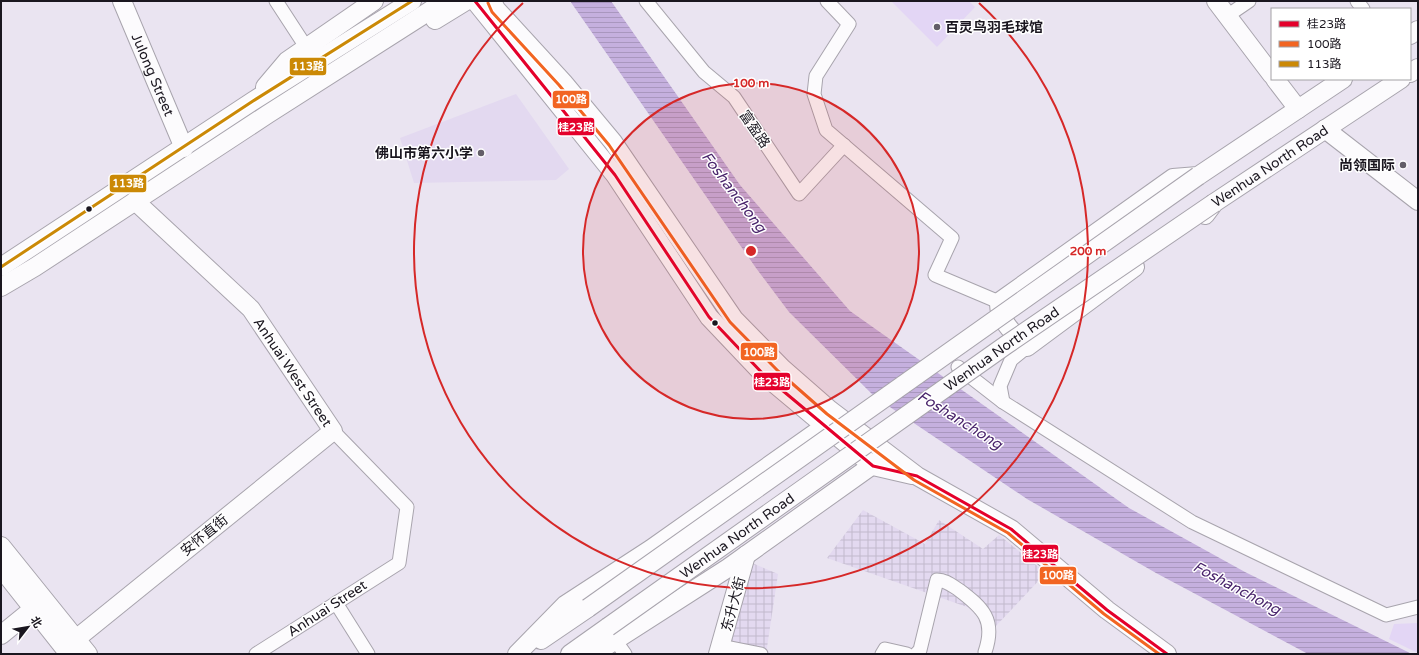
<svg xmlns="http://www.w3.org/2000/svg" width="1419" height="655" font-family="'Varela Round','Noto Sans SC',sans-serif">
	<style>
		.built { fill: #e3d9f0 }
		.industrial { fill: url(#industrial-grid) }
		.park { fill: #e3d6f5 }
		.water { fill: url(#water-rules) }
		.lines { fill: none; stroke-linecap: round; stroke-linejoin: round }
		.street-casing { stroke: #a8a4ad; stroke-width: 15 }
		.secondary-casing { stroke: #a8a4ad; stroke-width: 20 }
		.street { stroke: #fcfbfd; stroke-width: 13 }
		.secondary { stroke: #fcfbfd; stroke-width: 18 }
		.secondary-bridge-casing { stroke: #a8a4ad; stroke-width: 20; stroke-linecap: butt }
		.secondary-bridge { stroke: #fcfbfd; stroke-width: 18 }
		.bus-1-casing { stroke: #fff; stroke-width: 6 }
		.bus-2-casing { stroke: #fff; stroke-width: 6 }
		.bus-3-casing { stroke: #fff; stroke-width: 6 }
		.bus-1 { stroke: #e4002b; stroke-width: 3 }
		.bus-2 { stroke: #f26522; stroke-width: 3 }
		.bus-3 { stroke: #cb8906; stroke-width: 3 }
		.ring { fill: none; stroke: #d62828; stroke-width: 2 }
		.poi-dot { fill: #635e68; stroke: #fff; stroke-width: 1.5 }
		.bus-dot { fill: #1a161f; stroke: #fff; stroke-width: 1.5 }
		.labels { text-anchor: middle; stroke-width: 3; stroke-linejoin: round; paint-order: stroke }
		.poi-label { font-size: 14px; font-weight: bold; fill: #1a161f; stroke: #fff; text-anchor: end }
		.street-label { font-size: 14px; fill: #1a161f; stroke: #fff }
		.water-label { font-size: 15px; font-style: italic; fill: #4a256c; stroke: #fff }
		.centre { fill: #d62828; stroke: #fff; stroke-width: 2 }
		.ring-label { font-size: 12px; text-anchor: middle; font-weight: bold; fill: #d62828; stroke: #fff; stroke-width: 3; stroke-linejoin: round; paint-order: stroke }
		.line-badge { stroke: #fff; stroke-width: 1.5 }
		.badge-label { font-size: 11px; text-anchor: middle; font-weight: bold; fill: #fff }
	</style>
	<defs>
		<pattern id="industrial-grid" width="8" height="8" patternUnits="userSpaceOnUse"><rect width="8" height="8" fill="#e3d9f0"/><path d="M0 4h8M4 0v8" fill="none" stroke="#c2bacd"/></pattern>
		<pattern id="water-rules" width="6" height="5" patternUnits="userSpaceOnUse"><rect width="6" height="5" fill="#c5b0de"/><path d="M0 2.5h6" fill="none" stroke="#a997be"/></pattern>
	</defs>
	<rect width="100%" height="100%" fill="#eae4f1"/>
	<polygon class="built" points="516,94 569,169 556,180 414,183 400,138"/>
	<g class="industrial">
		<polygon points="863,510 925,544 939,520 983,549 999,535 1046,573 995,627 970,608 827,558"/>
		<polygon points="752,563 778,574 766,654 726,654"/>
	</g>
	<g class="park">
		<polygon points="891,1 969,1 975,7 937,47"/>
		<polygon points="1418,623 1418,653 1389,639 1394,624"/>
	</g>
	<polygon class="water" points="570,1 611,1 740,185 850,311 1129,508 1245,572 1412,654 1308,654 1156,573 1027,499 875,397 789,312 756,268"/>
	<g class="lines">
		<g class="street-casing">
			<g id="street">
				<polyline points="276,1 306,47"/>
				<polyline points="646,1 704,72 734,97 799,194 844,145"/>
				<polyline points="827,1 849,24 816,76 814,94 826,130 952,238 935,275 999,302"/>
				<polyline points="1357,1 1363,9"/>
				<polyline points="1227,16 1249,1"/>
				<polyline points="958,367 1003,402 1192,522 1386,615 1418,607"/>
				<polyline points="1003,402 1000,386 1011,360 1027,347"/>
				<polyline points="336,603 368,654"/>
				<polyline points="615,640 625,654"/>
				<polyline points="721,646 761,654"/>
				<polyline points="256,654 399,563 407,507 333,431"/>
				<polyline points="882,654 885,649 907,654"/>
				<path d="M 916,654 L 920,650 L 937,580 C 946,580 951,585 959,590 C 983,608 996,620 985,652"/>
			</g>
		</g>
		<g class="secondary-casing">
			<g id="secondary">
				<path id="s1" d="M 122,1 L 184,148"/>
				<polyline points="475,1 615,175 709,317 764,375 873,466 912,475"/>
				<polyline points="492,1 496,9 563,82 613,142 734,319 782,368 830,410 917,476 1011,529 1107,610 1167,654"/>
				<polyline points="1216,1 1272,75"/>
				<polyline points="435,20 466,1"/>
				<polyline points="1410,35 1418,30"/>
				<polyline points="1410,73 1418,68"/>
				<polyline points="1275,79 1298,109"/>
				<polyline points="265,87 287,61 374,1"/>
				<polyline points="1325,129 1418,201"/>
				<path id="s2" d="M 1205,215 L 1214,203 L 1401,79"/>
				<polyline points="1,267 253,101 412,1"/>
				<path d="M 1135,267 L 1027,347 C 1015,335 998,320 999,302 L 1173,178 L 1198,176 L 1343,79"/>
				<polyline points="1,287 35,267 268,114 445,1"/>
				<polyline points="1,546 88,654"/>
				<polyline points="1,568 69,654"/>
				<polyline points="1,635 33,609"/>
				<polyline points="76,639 333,431 251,309 135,201"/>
				<polyline points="541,640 588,608"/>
				<polyline points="517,654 565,605 651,549 835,419"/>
				<polyline points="570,654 608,627"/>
				<polyline points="594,654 728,568 881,459"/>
				<polyline points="718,654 746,555"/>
			</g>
		</g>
		<use href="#street" class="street"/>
		<use href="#secondary" class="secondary"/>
		<g class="secondary-bridge-casing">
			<g id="secondary-bridge">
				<polyline points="588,608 1198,176"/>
				<path id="s3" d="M 608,627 L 1006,345 L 1214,203"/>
			</g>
		</g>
		<use href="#secondary-bridge" class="secondary-bridge"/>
		<g class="bus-1-casing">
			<polyline id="bus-1" points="475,1 615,175 709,317 764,375 873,466 917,476 1011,529 1107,610 1167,654"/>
		</g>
		<g class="bus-2-casing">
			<polyline id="bus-2" points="488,3 492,12 559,85 609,145 730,322 778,371 827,414 914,480 1008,533 1104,614 1159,654"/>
		</g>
		<g class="bus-3-casing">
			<polyline id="bus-3" points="1,267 253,101 412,1"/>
		</g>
		<use href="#bus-1" class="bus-1"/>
		<use href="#bus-2" class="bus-2"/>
		<use href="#bus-3" class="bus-3"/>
	</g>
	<circle cx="751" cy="251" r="168" fill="#d62828" fill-opacity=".12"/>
	<g class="ring">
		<circle cx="751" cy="251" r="168"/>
		<path d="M979 3A337 337 0 1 1 523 3"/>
	</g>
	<g class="poi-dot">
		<circle cx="937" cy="27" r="4"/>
		<circle cx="481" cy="153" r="4"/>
		<circle cx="1403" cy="165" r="4"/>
	</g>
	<g class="bus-dot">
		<circle cx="89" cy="209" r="3.5"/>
		<circle cx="715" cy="323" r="3.5"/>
	</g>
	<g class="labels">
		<g class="poi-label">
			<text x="945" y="32" text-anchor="start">百灵鸟羽毛球馆</text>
			<text x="473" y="158">佛山市第六小学</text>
			<text x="1395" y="170">尚领国际</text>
		</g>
		<g class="street-label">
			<text dy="5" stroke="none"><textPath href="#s1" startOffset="80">Julong Street</textPath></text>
			<text transform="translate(755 129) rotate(56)" y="5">富盈路</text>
			<text dy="5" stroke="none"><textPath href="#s2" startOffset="82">Wenhua North Road</textPath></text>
			<text dy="5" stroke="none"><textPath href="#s3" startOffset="482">Wenhua North Road</textPath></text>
			<text transform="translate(293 372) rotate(56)" y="5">Anhuai West Street</text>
			<text transform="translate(204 535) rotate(-39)" y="5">安怀直街</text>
			<text dy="5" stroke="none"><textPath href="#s3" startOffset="158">Wenhua North Road</textPath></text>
			<text transform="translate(733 604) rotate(-75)" y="5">东升大街</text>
			<text transform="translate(327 608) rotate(-33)" y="5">Anhuai Street</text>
		</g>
		<g class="water-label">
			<text transform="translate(734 192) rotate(53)" y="5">Foshanchong</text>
			<text transform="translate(960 420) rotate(32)" y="5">Foshanchong</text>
			<text transform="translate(1237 588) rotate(28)" y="5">Foshanchong</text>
		</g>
	</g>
	<circle cx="751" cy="251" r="6" class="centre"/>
	<g class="ring-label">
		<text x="751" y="87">100 m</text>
		<text x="1088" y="255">200 m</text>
	</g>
	<g class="line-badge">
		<rect x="289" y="57" width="38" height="19" rx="4" fill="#cb8906"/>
		<rect x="552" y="90" width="38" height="19" rx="4" fill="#f26522"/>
		<rect x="557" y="117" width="38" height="19" rx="4" fill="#e4002b"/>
		<rect x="109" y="174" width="38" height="19" rx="4" fill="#cb8906"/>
		<rect x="740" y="342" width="38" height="19" rx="4" fill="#f26522"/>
		<rect x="753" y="372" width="38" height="19" rx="4" fill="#e4002b"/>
		<rect x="1022" y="544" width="37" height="19" rx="4" fill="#e4002b"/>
		<rect x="1039" y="566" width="38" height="19" rx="4" fill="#f26522"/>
	</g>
	<g class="badge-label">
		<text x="308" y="70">113路</text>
		<text x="571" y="103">100路</text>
		<text x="576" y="131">桂23路</text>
		<text x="128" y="187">113路</text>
		<text x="759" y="356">100路</text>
		<text x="772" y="386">桂23路</text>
		<text x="1040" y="558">桂23路</text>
		<text x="1058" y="579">100路</text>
	</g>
	<rect width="1419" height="655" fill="none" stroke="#1a161f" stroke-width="4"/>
	<rect x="1271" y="8" width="140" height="72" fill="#ffffff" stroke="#a3a2a5"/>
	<rect x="1279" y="21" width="20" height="6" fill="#e4002b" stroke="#a3a2a5"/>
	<text x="1307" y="28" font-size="12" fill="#1a161f">桂23路</text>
	<rect x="1279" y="41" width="20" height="6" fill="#f26522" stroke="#a3a2a5"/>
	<text x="1307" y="48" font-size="12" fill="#1a161f">100路</text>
	<rect x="1279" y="61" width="20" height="6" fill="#cb8906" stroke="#a3a2a5"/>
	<text x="1307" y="68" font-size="12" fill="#1a161f">113路</text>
	<g transform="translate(28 627) rotate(59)" stroke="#ffffff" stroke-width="3" paint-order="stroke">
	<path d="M0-3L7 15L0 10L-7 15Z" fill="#1a161f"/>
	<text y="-6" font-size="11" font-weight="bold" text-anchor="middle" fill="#1a161f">北</text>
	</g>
</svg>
